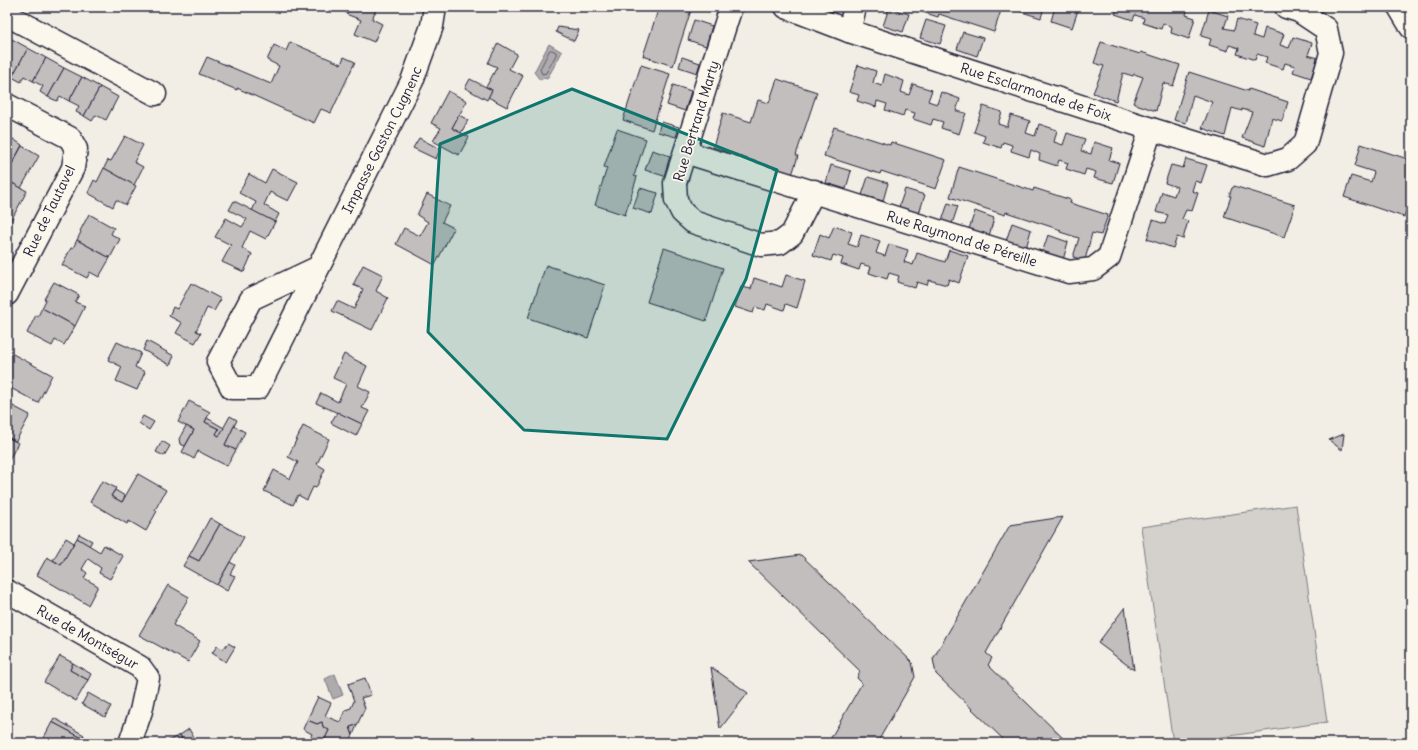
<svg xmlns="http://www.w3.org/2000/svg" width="1418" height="750" font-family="Delius,sans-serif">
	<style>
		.green { fill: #d4d1cc; stroke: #7b7a84 }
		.water { fill: #aeabad; stroke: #76747f }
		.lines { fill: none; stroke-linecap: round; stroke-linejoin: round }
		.shore { stroke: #5a5969; stroke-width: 1 }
		.building { fill: #c2bebe; stroke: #22223b }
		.street-casing { stroke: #22223b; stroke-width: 25 }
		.highway-casing { stroke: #22223b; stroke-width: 25 }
		.street { stroke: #fbf7ec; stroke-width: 22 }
		.highway { stroke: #fbf7ec; stroke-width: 22 }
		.marked { fill: #0f766e; fill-opacity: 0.2; stroke: #0f766e; stroke-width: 3; stroke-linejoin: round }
		.labels { text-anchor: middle; stroke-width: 3.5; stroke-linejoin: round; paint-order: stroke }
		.street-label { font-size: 14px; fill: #22223b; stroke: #fbf7ec }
	</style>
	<rect width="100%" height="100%" fill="#f2eee5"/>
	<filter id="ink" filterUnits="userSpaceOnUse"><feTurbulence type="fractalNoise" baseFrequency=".025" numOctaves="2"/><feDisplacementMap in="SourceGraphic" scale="8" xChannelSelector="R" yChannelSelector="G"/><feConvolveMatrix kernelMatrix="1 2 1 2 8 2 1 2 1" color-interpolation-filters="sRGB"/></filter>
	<g filter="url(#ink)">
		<polygon class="green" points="1296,505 1327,722 1181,743 1173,743 1141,527"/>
		<g class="water">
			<polygon points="549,44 562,52 547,79 544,78 540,80 534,72"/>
			<polygon points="335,674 343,695 333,699 325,679"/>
		</g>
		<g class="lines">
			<polygon class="shore" points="552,50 556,52 556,55 546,73 542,74 540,69 549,51"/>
		</g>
		<g class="building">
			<polygon points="349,7 377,7 372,19 382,24 374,42 355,34 361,20 346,14"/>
			<polygon points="389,7 398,7 396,10"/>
			<polygon points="659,7 682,7 691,10 673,66 643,56"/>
			<polygon points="907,7 1002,7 994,32 939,14 938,17"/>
			<polygon points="1020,7 1044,7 1041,18 1019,11"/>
			<polygon points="1055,7 1079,7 1072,28 1051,21"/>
			<polygon points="1111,7 1161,7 1167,9 1167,7 1188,7 1186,15 1195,18 1189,39 1171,33 1172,27 1163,23 1161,29 1143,23 1144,18 1135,15 1133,20 1115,14 1117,9"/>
			<polygon points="889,8 909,14 903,32 883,26"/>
			<polygon points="1209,10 1228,16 1224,28 1234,30 1237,19 1256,25 1253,36 1262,39 1265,28 1284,34 1280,45 1289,48 1293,37 1312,43 1308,55 1318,58 1311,78 1293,72 1295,66 1285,63 1283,69 1265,63 1267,57 1257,54 1255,60 1237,54 1239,48 1229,45 1228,51 1209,45 1211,39 1201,36"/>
			<polygon points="694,20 712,26 706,46 688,40"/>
			<polygon points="926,20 946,26 940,44 920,38"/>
			<polygon points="558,27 579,30 574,41 556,32"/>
			<polygon points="963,32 983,38 977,56 957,49"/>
			<polygon points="10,38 28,48 12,77 7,74 7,44"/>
			<polygon points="290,42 341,64 344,57 355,62 331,113 321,109 314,123 237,88 237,90 199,74 207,57 271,84 279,66 267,60 274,45 286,51"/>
			<polygon points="1101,42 1140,54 1141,52 1180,65 1173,86 1163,83 1156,111 1133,103 1143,77 1134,74 1133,76 1123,73 1116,101 1093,93 1104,66 1094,63"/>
			<polygon points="498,43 517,54 509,69 523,76 507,107 488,97 492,90 486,87 497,67 488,63"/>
			<polygon points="28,48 46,58 33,81 24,76 21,82 12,77"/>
			<polygon points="682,57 700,63 697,73 679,67"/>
			<polygon points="46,58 64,68 48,97 40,92 43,86 33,81"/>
			<polygon points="641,65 670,74 652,130 623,120"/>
			<polygon points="858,65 876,71 873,83 882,86 885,74 904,81 901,92 909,95 913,84 932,90 928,101 937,104 941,92 960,99 956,111 966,113 959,134 941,128 943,122 933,119 931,125 913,119 915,113 905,110 903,116 885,110 887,104 877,101 876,107 857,101 859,95 849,92"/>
			<polygon points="64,68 82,77 69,101 60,96 57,101 48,97"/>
			<polygon points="1189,72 1248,91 1249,89 1288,102 1282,121 1272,118 1265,146 1242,138 1252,112 1242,109 1242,111 1232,108 1225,136 1202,128 1212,102 1193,95 1186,123 1174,120"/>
			<polygon points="82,77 100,87 84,116 76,112 79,106 69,101"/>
			<polygon points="470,79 492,90 487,100 465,88"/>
			<polygon points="777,79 817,92 796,155 798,156 792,175 738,157 738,155 713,147 723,113 751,122 758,100 769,103"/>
			<polygon points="673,85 691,91 685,111 667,105"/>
			<polygon points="100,87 118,97 106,120 96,115 92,121 84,116"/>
			<polygon points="448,91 467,101 452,128 469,137 459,155 433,141 441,128 431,123"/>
			<polygon points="983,106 1002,112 998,124 1007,127 1011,115 1030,121 1026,133 1035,136 1039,124 1057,130 1054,142 1063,145 1067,133 1085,139 1081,151 1091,154 1094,142 1113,148 1109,160 1119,163 1113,183 1094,178 1096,172 1086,169 1084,175 1066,169 1068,163 1059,160 1057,166 1039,160 1040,154 1031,150 1029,157 1011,151 1012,145 1003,142 1001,148 983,142 985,136 974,132"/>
			<polygon points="459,115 468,120 461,133 452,128"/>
			<polygon points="661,122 679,127 676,137 658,132"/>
			<polygon points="834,127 890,145 891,142 946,160 936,189 881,171 880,174 824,156"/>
			<polygon points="617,129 646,139 634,176 637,177 625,215 595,205 607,168 604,167"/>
			<polygon points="7,135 22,145 12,164 7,161"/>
			<polygon points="125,136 143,145 134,162 143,167 134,185 104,168 108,160 111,161"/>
			<polygon points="419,138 440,149 436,159 413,148"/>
			<polygon points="1361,144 1411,160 1411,194 1404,217 1344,197 1351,176 1371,182 1374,172 1355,166"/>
			<polygon points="22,146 39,156 21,188 7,180 7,173"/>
			<polygon points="652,150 670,156 664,176 645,170"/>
			<polygon points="1186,159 1207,165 1201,183 1195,181 1192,191 1198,193 1192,211 1186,210 1182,219 1188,221 1183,239 1177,237 1173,248 1147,239 1153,220 1165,224 1168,215 1156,212 1162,192 1174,196 1177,187 1165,183 1171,165 1183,168"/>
			<polygon points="831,165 851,171 846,189 826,183"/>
			<polygon points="959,167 1033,191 1034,188 1071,200 1070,203 1108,215 1101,235 1092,233 1085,260 1073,257 1079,238 1060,232 1061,230 1006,212 1005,215 950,197"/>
			<polygon points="104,168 136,186 126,205 116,200 113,207 88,193 94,180 97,182"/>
			<polygon points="272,169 298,182 288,201 270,192 264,205 279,214 275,222 252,211 256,202 239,193 249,174 265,183"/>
			<polygon points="868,177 888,183 883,201 862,195"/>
			<polygon points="10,182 27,191 9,224 7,222 7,187"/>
			<polygon points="1234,186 1295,205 1284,237 1224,217 1231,196 1229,196 1232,188 1233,188"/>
			<polygon points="640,188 658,193 652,214 633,208"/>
			<polygon points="905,189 925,195 919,213 899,207"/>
			<polygon points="427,194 450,206 442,222 454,228 435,265 396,244 404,228 420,236 428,222 417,215"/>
			<polygon points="234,201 275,222 266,239 250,231 242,248 252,254 244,272 222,262 231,245 215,237 226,218 242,227 247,219 229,210"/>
			<polygon points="948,203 958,206 952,224 942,221"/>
			<polygon points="975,211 994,218 989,236 969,229"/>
			<polygon points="89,214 114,228 111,234 120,239 110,258 77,240 81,232 80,231"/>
			<polygon points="1012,223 1031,230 1026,248 1006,241"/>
			<polygon points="834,226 852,232 848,244 857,247 861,235 880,241 876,253 885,256 889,244 908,250 904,262 913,265 917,253 945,262 949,250 968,256 959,283 949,279 947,285 929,280 927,285 917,282 915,288 897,282 899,276 889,273 887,279 869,273 871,267 861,264 859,270 841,264 843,258 833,255 831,261 813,255 820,234 829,238"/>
			<polygon points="1048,235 1068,242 1063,260 1042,253"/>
			<polygon points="77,240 110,258 99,277 90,272 87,278 62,265 71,248 73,248"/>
			<polygon points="664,248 723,268 706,321 647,302"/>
			<polygon points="363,265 383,275 376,291 388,298 372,330 332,311 337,301 354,309 363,289 353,285"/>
			<polygon points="546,265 605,285 588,338 528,318"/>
			<polygon points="786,275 805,281 797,308 786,304 784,310 767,304 765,310 755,307 753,313 735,307 741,287 751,289 754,278 782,287"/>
			<polygon points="54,282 79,295 75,302 85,306 75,326 42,308 46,300 44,299"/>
			<polygon points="191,283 221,299 214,311 207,308 196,331 201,333 195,343 176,333 182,323 169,316 173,307 177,309"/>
			<polygon points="42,308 75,326 64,345 55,340 52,346 27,333 36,315 38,316"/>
			<polygon points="147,341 174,356 170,365 143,350"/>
			<polygon points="117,342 141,353 135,367 145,372 137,390 116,381 122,367 108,360"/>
			<polygon points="11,353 52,375 38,403 7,386 7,361"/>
			<polygon points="344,354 367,366 358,386 370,392 362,408 369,411 362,424 316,403 321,393 338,402 346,384 333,378"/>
			<polygon points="189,401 210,412 205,422 219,429 216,434 219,436 230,416 237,420 225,445 236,450 227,466 198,451 194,459 182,452 194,430 178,422"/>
			<polygon points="7,403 30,415 16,441 7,437"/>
			<polygon points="337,412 362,424 356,436 331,423"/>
			<polygon points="143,416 154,422 149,430 139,423"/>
			<polygon points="207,418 224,428 219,436 216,434 219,429 205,422"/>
			<polygon points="186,426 194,430 185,446 180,444 179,439"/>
			<polygon points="234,426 245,432 236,450 225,445"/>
			<polygon points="303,426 329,439 317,464 325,469 316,488 313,487 307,500 298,495 293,505 264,491 274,470 290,479 298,462 288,457"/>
			<polygon points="1344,434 1342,450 1329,440"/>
			<polygon points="7,437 18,443 7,464"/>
			<polygon points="162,441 170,446 164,456 156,452"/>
			<polygon points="138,474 166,490 155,510 157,511 146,531 129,521 127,524 90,502 102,481 116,488 111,496 122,502"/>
			<polygon points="115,490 125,496 122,502 111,496"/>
			<polygon points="1063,517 986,653 992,658 988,665 1068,743 1007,743 936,674 933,659 1010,525"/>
			<polygon points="210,518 220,524 199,561 189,556"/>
			<polygon points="220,524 244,537 217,585 183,566 189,556 199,561"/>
			<polygon points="79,534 92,541 89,546 77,538"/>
			<polygon points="66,538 74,543 61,565 53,560"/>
			<polygon points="77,538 100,552 104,545 123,556 110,579 99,573 101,568 88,559 82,569 87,573 84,578 98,586 88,605 37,575 47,557 61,565"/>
			<polygon points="801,555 912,662 915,677 877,743 828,743 862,683 857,678 860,671 748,562"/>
			<polygon points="230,562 235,565 230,574 235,576 227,591 217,585"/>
			<polygon points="168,585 189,597 173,625 200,641 188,662 139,635"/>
			<polygon points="1125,607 1134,670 1098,643"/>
			<polygon points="228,643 235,647 226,662 212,653 217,646 223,649"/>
			<polygon points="60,656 73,663 70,670 88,680 76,701 44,682"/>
			<polygon points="73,663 91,674 88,680 70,670"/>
			<polygon points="711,667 748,693 720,729"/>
			<polygon points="365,678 371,695 361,698 365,708 357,725 350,727 353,735 349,743 323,743 329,730 323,727 322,722 317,724 307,720 318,697 331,703 325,716 340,722 345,710 351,708 354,701 348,684"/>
			<polygon points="88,693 111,706 105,717 82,704"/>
			<polygon points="54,718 84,735 82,738 52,722"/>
			<polygon points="307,720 317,724 322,722 323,727 329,730 323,743 308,743 312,734 303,729"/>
			<polygon points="52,722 82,738 83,736 93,742 92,743 41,743"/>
			<polygon points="357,725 353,735 350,727"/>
			<polygon points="189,729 197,743 175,743 182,739 180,735"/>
			<polygon points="180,735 182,739 175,743 169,743 168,741"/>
		</g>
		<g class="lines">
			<g class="street-casing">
				<g id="street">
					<polyline points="731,7 675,183 676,200 682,212 693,222 761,245 780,243 792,234 814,191"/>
					<path id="s1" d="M 786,7 L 849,31 L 1151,129 L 1268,165 L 1288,159 L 1305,144 L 1331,53 L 1326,29 L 1299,11 L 1286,7"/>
					<polyline points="7,15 155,94"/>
					<polyline points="849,31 855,7"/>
					<polyline points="7,105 70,138 76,149 73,168 7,294"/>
					<path id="s2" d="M 685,152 L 1069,272 L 1093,269 L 1109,257 L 1151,129"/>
					<path id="s3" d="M 317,268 L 251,299 L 218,362 L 232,388 L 258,388 L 412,81 L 432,26 L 435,7"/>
					<path id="s4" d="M 7,591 L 140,667 L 148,678 L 141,711 L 130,743"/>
				</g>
			</g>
			<g class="highway-casing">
				<polyline id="highway" points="1399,7 1411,27"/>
			</g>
			<use href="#street" class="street"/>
			<use href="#highway" class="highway"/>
		</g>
	</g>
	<path class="marked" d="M 572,89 L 777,170 L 746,279 L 667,439 L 524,430 L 428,332 L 440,144 Z"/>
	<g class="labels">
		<g class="street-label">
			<text dy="5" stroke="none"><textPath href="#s1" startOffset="264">Rue Esclarmonde de Foix</textPath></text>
			<text transform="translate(696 121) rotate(-73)" y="5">Rue Bertrand Marty</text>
			<text dy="5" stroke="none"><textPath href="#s3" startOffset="477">Impasse Gaston Cugnenc</textPath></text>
			<text transform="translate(49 211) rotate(-64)" y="5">Rue de Tautavel</text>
			<text dy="5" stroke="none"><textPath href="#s2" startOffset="290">Rue Raymond de Péreille</textPath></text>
			<text dy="5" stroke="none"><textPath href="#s4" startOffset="93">Rue de Montségur</textPath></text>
		</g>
	</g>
	<rect width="1418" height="750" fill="none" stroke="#fbf7ec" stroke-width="24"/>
	<rect x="12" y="12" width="1394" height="726" fill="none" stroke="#22223b" stroke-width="1.5" filter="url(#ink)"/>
</svg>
